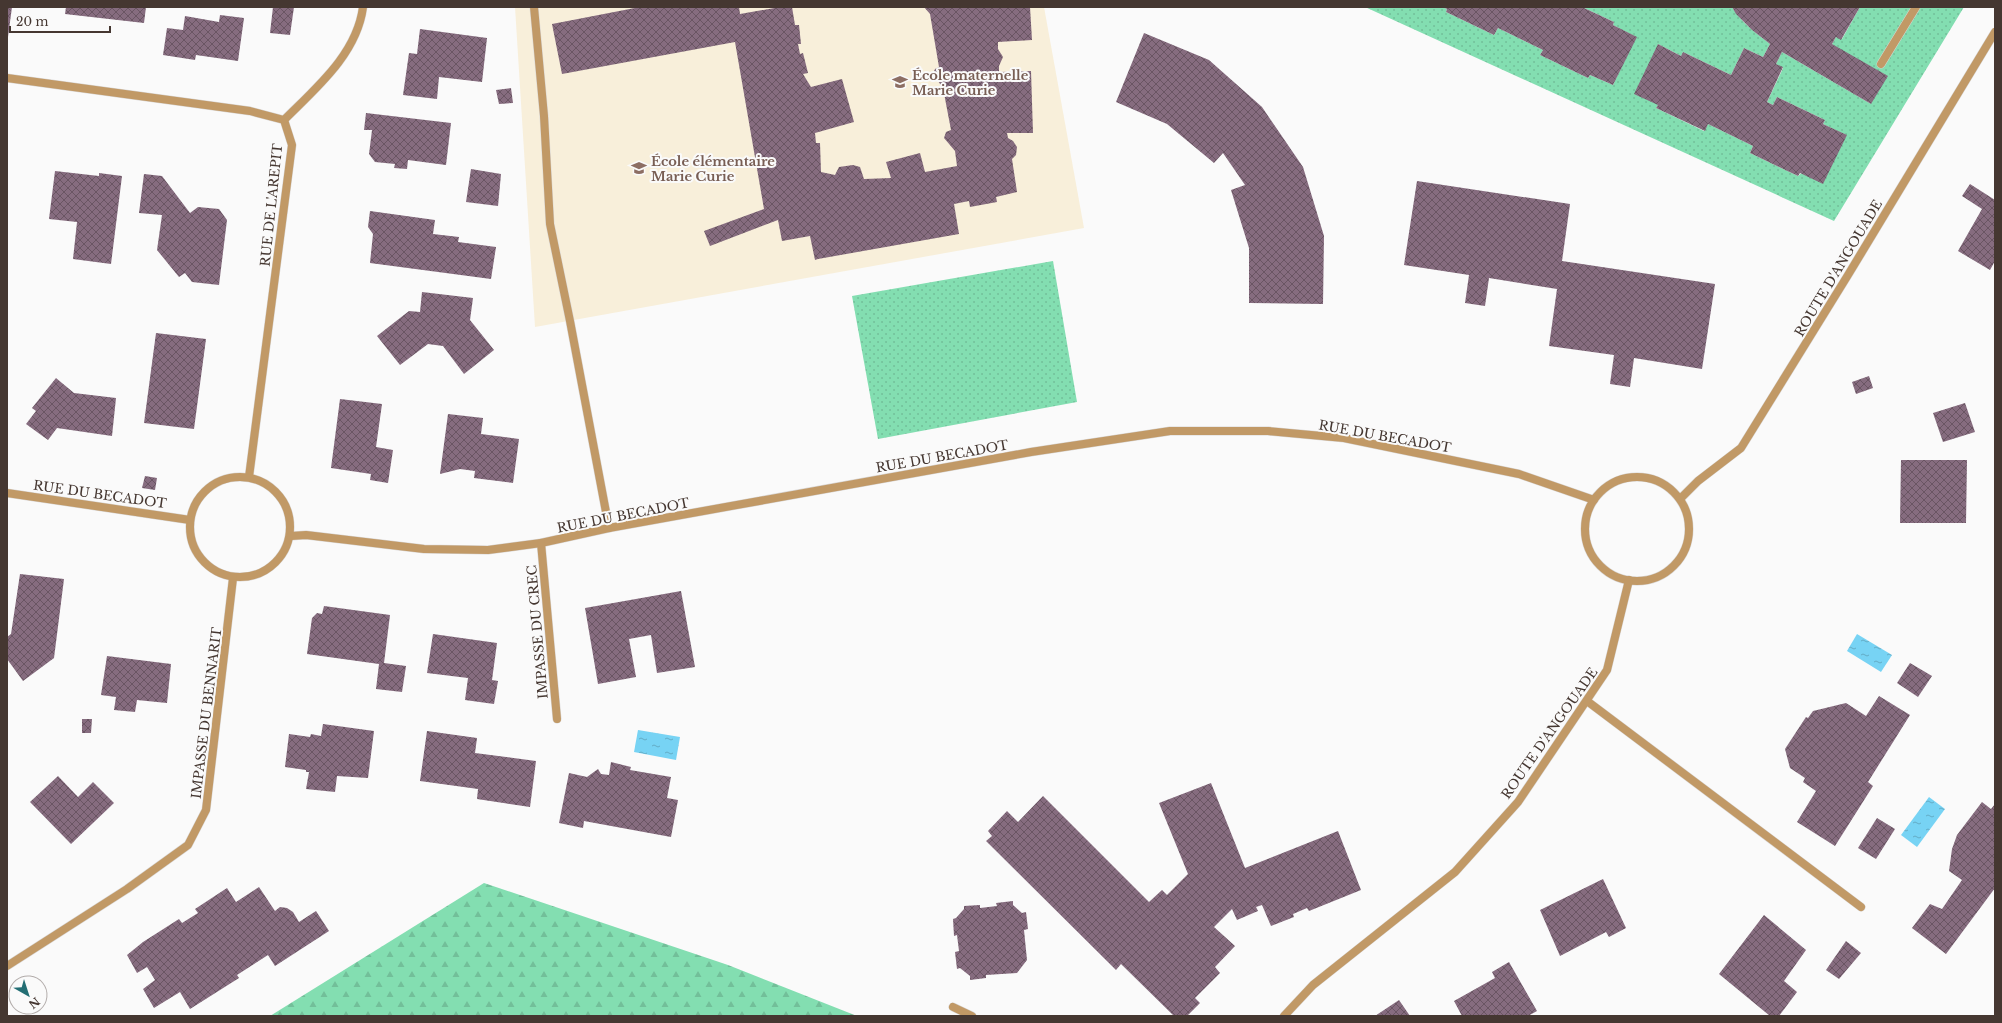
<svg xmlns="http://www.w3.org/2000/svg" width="2002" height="1023" font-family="'Libre Baskerville',serif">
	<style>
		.education { fill: #f8efda }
		.grass { fill: url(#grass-dots) }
		.forest { fill: url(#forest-firs) }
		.water { fill: url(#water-ripples) }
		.building { fill: url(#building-cross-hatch) }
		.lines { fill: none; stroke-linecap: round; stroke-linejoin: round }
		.service-casing { stroke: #d9d7d6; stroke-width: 9 }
		.minor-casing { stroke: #d9d7d6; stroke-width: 9 }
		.service { stroke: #c19966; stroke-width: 8 }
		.minor { stroke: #c19966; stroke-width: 8 }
		.labels { text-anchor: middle; stroke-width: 4; stroke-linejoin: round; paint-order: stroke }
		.education-label { font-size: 13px; font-weight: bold; fill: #785e54; stroke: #fafafa; text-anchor: start }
		.street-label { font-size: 13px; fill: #453731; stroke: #fafafa }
	</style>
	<defs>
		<pattern id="grass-dots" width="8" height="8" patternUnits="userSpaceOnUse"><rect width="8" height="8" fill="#83deb1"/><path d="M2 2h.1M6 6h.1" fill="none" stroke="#72bf99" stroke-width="1.8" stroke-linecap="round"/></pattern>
		<pattern id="forest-firs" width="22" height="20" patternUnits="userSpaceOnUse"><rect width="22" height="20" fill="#83deb1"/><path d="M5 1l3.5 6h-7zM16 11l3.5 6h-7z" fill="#72bf99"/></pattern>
		<pattern id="water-ripples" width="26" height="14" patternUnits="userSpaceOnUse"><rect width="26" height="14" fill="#77d3f4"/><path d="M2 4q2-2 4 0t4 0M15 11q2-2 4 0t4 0" fill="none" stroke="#63acc6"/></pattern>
		<pattern id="building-cross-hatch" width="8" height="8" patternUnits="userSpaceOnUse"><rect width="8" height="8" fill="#866c7f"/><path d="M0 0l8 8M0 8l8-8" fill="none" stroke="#6a5563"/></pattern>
	</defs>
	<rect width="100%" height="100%" fill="#fafafa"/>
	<polygon class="education" points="515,7 1044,7 1084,228 535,327"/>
	<g class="grass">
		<path d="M 1365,7 L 1442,7 L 1447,9 L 1446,12 L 1494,35 L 1498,28 L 1543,50 L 1540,55 L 1588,78 L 1590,75 L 1613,85 L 1636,37 L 1613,25 L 1614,22 L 1582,7 L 1732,7 C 1741,22 1756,33 1770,44 L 1763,57 L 1744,48 L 1731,75 L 1683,52 L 1681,56 L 1658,44 L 1658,105 L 1656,108 L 1704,131 L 1708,124 L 1753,146 L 1750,153 L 1798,176 L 1846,135 L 1823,124 L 1825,120 L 1777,97 L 1773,105 L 1767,102 L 1783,68 L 1776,64 L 1782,52 L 1871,104 L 1832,44 L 1836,37 L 1842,39 L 1860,7 L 1964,7 L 1834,221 Z"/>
		<polygon points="1053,261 1077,402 878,439 852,296"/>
	</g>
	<polygon class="forest" points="484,883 728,965 857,1016 270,1016"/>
	<g class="water">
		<polygon points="1857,634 1892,655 1881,672 1847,651"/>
		<polygon points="638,730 680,737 676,760 634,752"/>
		<polygon points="1929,797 1945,809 1917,847 1901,835"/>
	</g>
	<g class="building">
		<polygon points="7,7 12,7 8,37 7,37"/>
		<polygon points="66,7 146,7 144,23 65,14"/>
		<polygon points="273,7 294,7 290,35 270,33"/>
		<polygon points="640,7 739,7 740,14 780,7 792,7 795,25 799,25 801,44 798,44 800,54 803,53 808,73 803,74 811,87 842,79 854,122 815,133 816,143 820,143 821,172 835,175 839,167 853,165 860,167 864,179 891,178 886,162 920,153 925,172 957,166 955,151 944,138 946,132 951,130 943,88 933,74 935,69 939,67 930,14 924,7 1030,7 1032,40 998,42 998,49 1003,57 999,66 999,72 1031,71 1033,133 1007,133 1008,138 1013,141 1017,147 1016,155 1012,159 1017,192 996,197 997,202 970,207 969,201 954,204 959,234 818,259 815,260 810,236 782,241 778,220 710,246 704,231 764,209 735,42 562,74 552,24"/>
		<polygon points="1442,7 1582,7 1614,22 1613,25 1637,37 1613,85 1590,75 1588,78 1540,55 1543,50 1498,28 1494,35 1446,12 1447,9"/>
		<polygon points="1732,7 1860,7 1841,40 1836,37 1832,44 1888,76 1871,104 1782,52 1776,64 1783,67 1767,102 1773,105 1777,97 1825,120 1823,124 1847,135 1823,184 1800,173 1798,176 1750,153 1753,146 1708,124 1705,131 1656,108 1658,105 1634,94 1658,44 1681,56 1683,52 1731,75 1744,48 1763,57 1770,44 1752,30 1736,14"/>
		<polygon points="220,15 244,18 238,61 196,55 195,60 163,55 167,28 183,30 185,16 219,22"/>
		<polygon points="420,29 487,38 482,82 439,77 437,99 403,95 409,53 417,54"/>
		<polygon points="1144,33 1209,60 1262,107 1303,167 1324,236 1323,304 1249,303 1249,248 1231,190 1245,185 1223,153 1214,163 1167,124 1116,102"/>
		<polygon points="511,88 513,103 499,104 496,90"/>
		<polygon points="366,113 451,123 446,165 408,160 407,169 394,168 395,164 375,162 369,154 372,130 364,130"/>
		<polygon points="471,169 501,174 498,206 466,202"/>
		<polygon points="55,171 99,176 99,173 122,176 111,264 73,259 77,222 49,219"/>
		<polygon points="144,174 162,176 190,213 198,207 219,209 227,220 219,285 192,282 185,273 179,277 157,250 162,215 139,213"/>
		<polygon points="1417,181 1570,204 1562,261 1715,284 1702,369 1634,358 1630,387 1610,384 1614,355 1549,346 1557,289 1489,278 1485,306 1465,303 1469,275 1404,265"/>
		<polygon points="1970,184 1995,200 1995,261 1990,270 1958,251 1982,209 1962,196"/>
		<polygon points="370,211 435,220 433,234 459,237 458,242 496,247 491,279 370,263 373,234 368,227"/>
		<polygon points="422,292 473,298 470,320 494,350 464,374 443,346 428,344 400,365 377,336 409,311 420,312"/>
		<polygon points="156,333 206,339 194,429 144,423"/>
		<polygon points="1869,376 1873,388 1856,394 1852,382"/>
		<polygon points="56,378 74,393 116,398 112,436 57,428 48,440 26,424 36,411 32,408"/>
		<polygon points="340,399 382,404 376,447 393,450 388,483 370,480 371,474 331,468"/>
		<polygon points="1965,403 1975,432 1943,442 1933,413"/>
		<polygon points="448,414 483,418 481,434 519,439 513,483 474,478 475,471 460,469 440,474"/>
		<polygon points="1901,460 1967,460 1966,523 1900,523"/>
		<polygon points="145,476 157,478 155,490 142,488"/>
		<polygon points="20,574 64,579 54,658 23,681 7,659 7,637 11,634"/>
		<polygon points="681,591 695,667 657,673 651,635 629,639 636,677 598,684 585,608"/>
		<polygon points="324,606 390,615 384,663 406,666 402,692 376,689 379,664 307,654 312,618 317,613 322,614"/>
		<polygon points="433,634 497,643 492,680 498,681 494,704 465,700 468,678 427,673"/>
		<polygon points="107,656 171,664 167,703 137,700 135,712 114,710 116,697 101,695"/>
		<polygon points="1910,663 1932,676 1918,697 1897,683"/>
		<polygon points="1879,696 1910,715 1868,782 1873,786 1835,846 1797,822 1816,791 1803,782 1805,778 1790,768 1785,749 1806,717 1808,718 1813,711 1846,703 1866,716"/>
		<polygon points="82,719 92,719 91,733 82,733"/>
		<polygon points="323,724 374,731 368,778 337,776 335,792 306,789 309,772 306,772 306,770 285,767 289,734 310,737 311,734 321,736"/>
		<polygon points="427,731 477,738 475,753 536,761 530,807 477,799 478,789 420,781"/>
		<polygon points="611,762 631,767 630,770 671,777 667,798 678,800 671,837 584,821 583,828 559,823 569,773 587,777 598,769 601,774 609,775"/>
		<polygon points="58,776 78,797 93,782 114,803 71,844 30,802"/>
		<polygon points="1211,783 1245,868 1338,831 1361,890 1309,911 1307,908 1293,914 1294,917 1271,926 1262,905 1256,907 1258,911 1237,920 1232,909 1214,927 1235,946 1215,967 1220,973 1195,998 1200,1003 1187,1016 1174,1016 1121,964 1116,970 986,841 992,836 988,831 1007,811 1018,822 1043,796 1149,902 1162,890 1167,895 1188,874 1159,803"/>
		<polygon points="1982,802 1991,809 1995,804 1995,888 1946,954 1912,928 1930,904 1942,909 1962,880 1949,871 1952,849 1957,835"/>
		<polygon points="1877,818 1895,829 1876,859 1858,848"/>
		<polygon points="1603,879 1626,928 1609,937 1606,932 1560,956 1540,910"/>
		<polygon points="259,887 275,911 280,907 287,908 293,912 299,922 316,911 329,931 275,966 268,955 237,975 239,978 190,1009 180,992 154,1008 143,989 155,980 147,967 137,973 127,955 143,942 179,919 182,923 198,913 195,909 227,888 236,902"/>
		<polygon points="1013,901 1013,905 1022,913 1026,912 1028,929 1024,930 1027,960 1017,973 986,975 986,978 970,980 970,976 960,968 957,969 955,952 959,951 957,935 954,936 953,919 956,918 964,909 964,906 980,905 980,908 997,906 996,903"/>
		<polygon points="1764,915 1806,950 1784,981 1797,992 1779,1016 1770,1016 1719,974"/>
		<polygon points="1846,941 1861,953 1839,979 1826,970"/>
		<polygon points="1509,962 1537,1011 1528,1016 1462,1016 1454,1001 1495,978 1492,972"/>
		<polygon points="1399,1000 1410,1016 1375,1016"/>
	</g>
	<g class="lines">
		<g class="service-casing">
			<g id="service">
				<polyline points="534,7 544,116 550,224 570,321 609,528"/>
				<polyline points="1881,64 1916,7"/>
				<polyline points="1587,701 1861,907"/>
				<polyline points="953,1007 972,1016"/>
			</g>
		</g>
		<g class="minor-casing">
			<g id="minor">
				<polyline points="7,78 250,111 284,120 292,145 249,477"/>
				<path d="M 284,120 C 316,88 357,54 363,7"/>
				<circle cx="240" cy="527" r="50"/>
				<circle cx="1637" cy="529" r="52"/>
				<polyline points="7,493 190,520"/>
				<polyline points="1680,499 1698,481 1741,448 1848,275 1995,32"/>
				<polyline points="291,536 306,535 424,549 488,550 541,543 609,528 1031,452 1170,431 1268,431 1344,438 1519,474 1594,500"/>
				<polyline points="541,543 557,719"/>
				<polyline points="7,966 127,889 188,845 206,810 233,578"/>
				<polyline points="1284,1016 1313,985 1455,872 1518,802 1607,670 1629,580"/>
			</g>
		</g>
		<use href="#service" class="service"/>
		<use href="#minor" class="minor"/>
	</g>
	<defs>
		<g id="school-bare" transform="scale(1.2)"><path d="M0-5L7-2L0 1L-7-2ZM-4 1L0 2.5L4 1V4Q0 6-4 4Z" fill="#8d6e63" stroke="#fafafa" stroke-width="2.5" paint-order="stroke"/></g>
	</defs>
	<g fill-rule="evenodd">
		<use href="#school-bare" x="900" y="82"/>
		<use href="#school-bare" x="639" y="168"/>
	</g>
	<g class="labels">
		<g class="education-label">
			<text x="912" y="80">École maternelle<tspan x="912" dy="15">Marie Curie</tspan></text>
			<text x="651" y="166">École élémentaire<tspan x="651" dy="15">Marie Curie</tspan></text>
		</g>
		<g class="street-label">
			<text transform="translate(271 205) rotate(-84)" y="5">RUE DE L'AREPIT</text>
			<text transform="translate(1838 268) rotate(-59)" y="5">ROUTE D'ANGOUADE</text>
			<text transform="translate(1385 436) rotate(10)" y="5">RUE DU BECADOT</text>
			<text transform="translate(942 456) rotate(-10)" y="5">RUE DU BECADOT</text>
			<text transform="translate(100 494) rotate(8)" y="5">RUE DU BECADOT</text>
			<text transform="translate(623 515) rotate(-11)" y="5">RUE DU BECADOT</text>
			<text transform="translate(537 632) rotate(-95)" y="5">IMPASSE DU CREC</text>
			<text transform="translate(206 713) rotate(-83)" y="5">IMPASSE DU BENNARIT</text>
			<text transform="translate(1549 733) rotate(-55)" y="5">ROUTE D'ANGOUADE</text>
		</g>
	</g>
	<rect width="2002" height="1023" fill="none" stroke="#453731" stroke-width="16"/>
	<g transform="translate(28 995) rotate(141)"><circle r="19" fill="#fafafa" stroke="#b2acaa"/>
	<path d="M0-3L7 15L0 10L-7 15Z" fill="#236e74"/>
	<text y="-6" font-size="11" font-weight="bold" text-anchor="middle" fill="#453731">N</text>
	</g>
	<path d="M10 26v6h100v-6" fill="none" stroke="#453731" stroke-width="2"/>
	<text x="16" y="26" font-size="12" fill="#453731" stroke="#fafafa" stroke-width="3" paint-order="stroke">20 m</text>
</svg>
